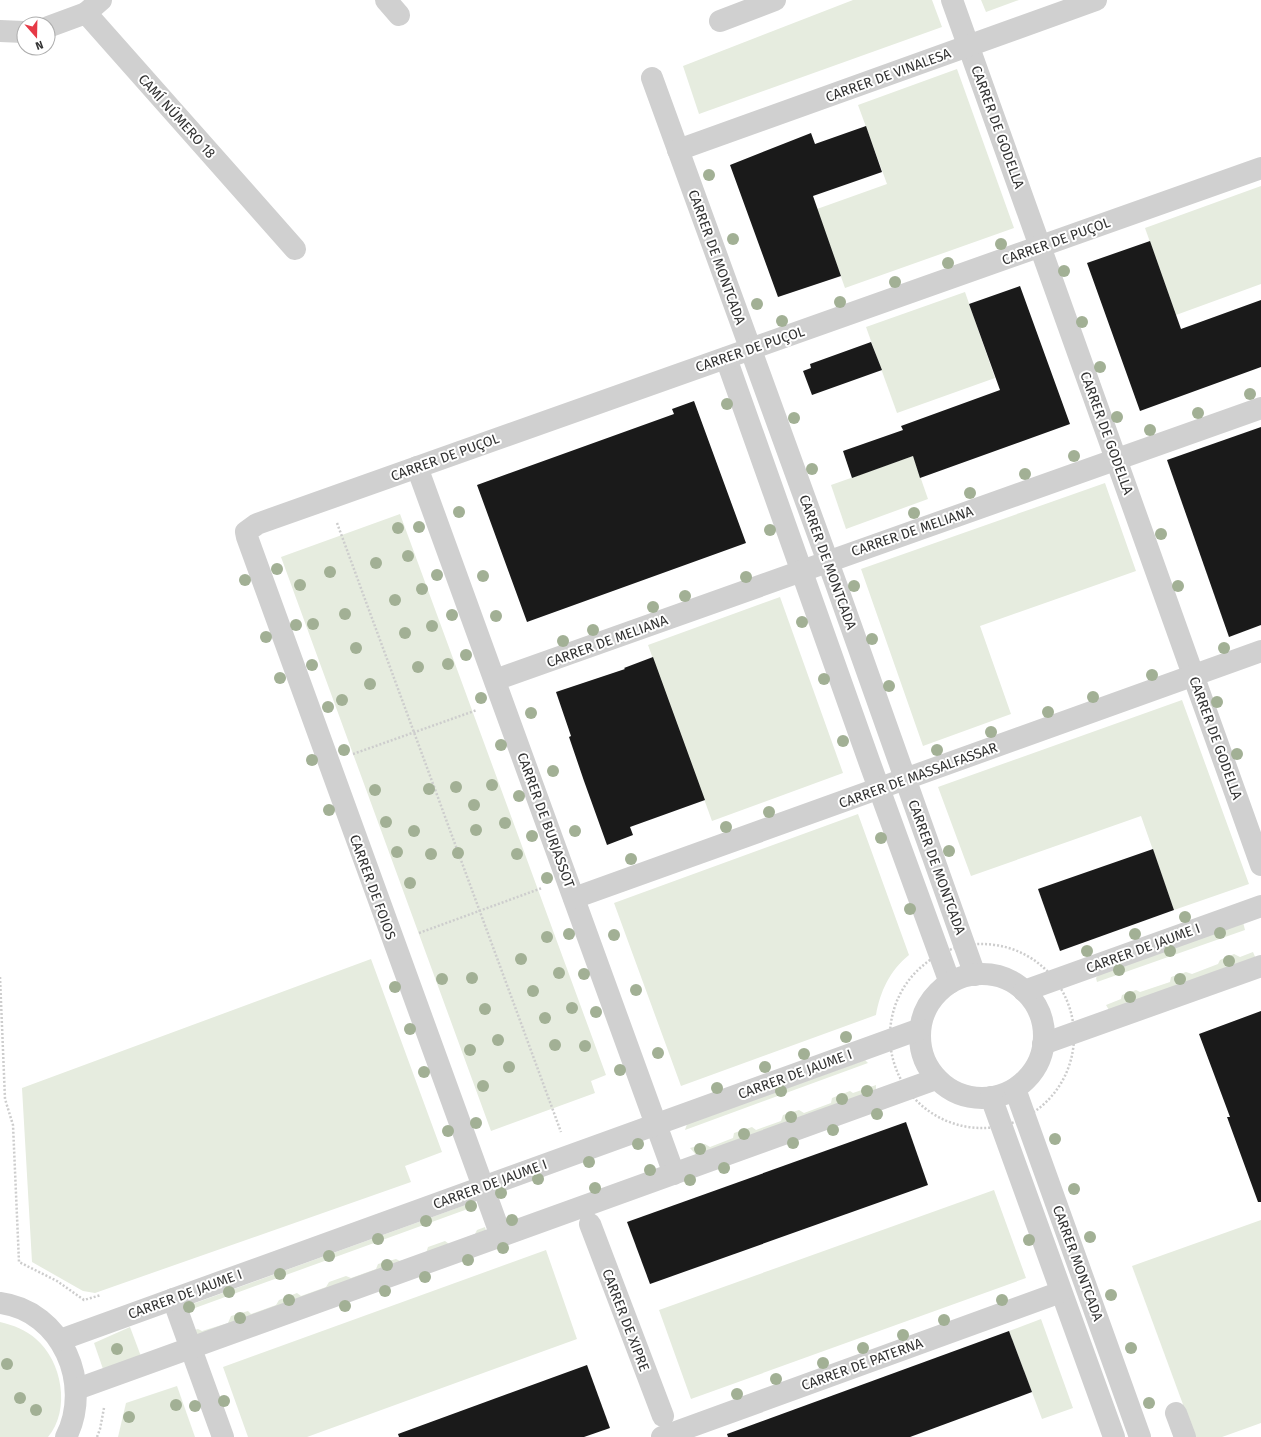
<svg xmlns="http://www.w3.org/2000/svg" width="1261" height="1437" font-family="'Fira Sans',sans-serif">
	<style>
		.green { fill: #e6ecdf }
		.building { fill: #1a1a1a }
		.lines { fill: none; stroke-linecap: round; stroke-linejoin: round }
		.path { stroke: #cdcdcd; stroke-width: 2.5; stroke-dasharray: 2 2; stroke-linecap: butt }
		.minor { stroke: #d0d0d0; stroke-width: 22 }
		.tree { fill: #a2b095 }
		.labels { text-anchor: middle; stroke-width: 4; stroke-linejoin: round; paint-order: stroke }
		.street-label { font-size: 14px; fill: #333; stroke: #fff }
	</style>
	<rect width="100%" height="100%" fill="#fff"/>
	<g class="green">
		<polygon points="853,0 932,0 942,27 699,114 683,66"/>
		<polygon points="981,0 1019,0 986,12"/>
		<polygon points="957,69 1014,228 845,288 817,209 887,184 858,105"/>
		<polygon points="1261,186 1261,284 1176,315 1145,228"/>
		<polygon points="965,292 995,378 897,413 866,327"/>
		<polygon points="913,456 928,499 846,529 831,485"/>
		<polygon points="1105,483 1136,571 980,626 1011,714 923,746 861,569"/>
		<polygon points="400,514 606,1075 591,1081 595,1093 491,1131 281,557"/>
		<polygon points="780,597 843,773 712,821 648,645"/>
		<polygon points="1182,700 1249,884 1174,910 1141,816 971,876 938,787"/>
		<path d="M 858,814 L 909,955 C 890,970 880,992 876,1015 L 681,1086 L 614,903 Z"/>
		<polygon points="1243,922 1245,930 1097,982 1096,978 1099,974"/>
		<polygon points="1253,952 1256,959 1109,1010 1106,1005 1121,999 1122,995 1136,990 1140,992 1170,982 1171,977 1186,972 1192,974 1218,964 1220,960 1234,954 1240,957"/>
		<polygon points="371,959 442,1152 405,1166 411,1182 95,1293 83,1291 32,1262 22,1088"/>
		<polygon points="865,1060 868,1063 685,1130 687,1124"/>
		<polygon points="876,1085 876,1091 697,1156 690,1148 705,1144 710,1147 733,1138 734,1133 752,1127 756,1130 781,1121 783,1115 799,1110 804,1113 831,1103 832,1098 850,1091 853,1093"/>
		<polygon points="994,1190 1026,1278 691,1399 659,1310"/>
		<polygon points="471,1203 476,1206 184,1312 187,1306"/>
		<polygon points="1261,1220 1261,1423 1222,1437 1195,1437 1132,1266"/>
		<polygon points="485,1227 486,1231 203,1339 191,1331 198,1329 202,1331 228,1323 231,1316 248,1311 251,1314 276,1305 279,1300 297,1293 301,1296 326,1287 329,1282 346,1276 351,1278 376,1269 378,1264 396,1259 400,1261 426,1253 428,1247 445,1241 449,1244 475,1234 477,1230"/>
		<polygon points="546,1250 577,1339 307,1437 248,1437 223,1367"/>
		<polygon points="1041,1319 1073,1408 1042,1419 1009,1331"/>
		<path d="M 0,1322 C 13,1325 26,1330 36,1339 C 62,1361 71,1410 48,1437 L 0,1437 Z"/>
		<polygon points="130,1327 142,1359 103,1369 94,1343"/>
		<polygon points="177,1386 195,1437 118,1437 126,1403"/>
	</g>
	<g class="building">
		<polygon points="866,126 882,172 813,196 841,276 778,297 730,165 811,133 815,144"/>
		<polygon points="1150,241 1181,329 1261,300 1261,367 1140,411 1087,263"/>
		<polygon points="1020,286 1070,424 920,478 913,456 852,478 843,451 903,430 901,426 1000,390 969,304"/>
		<polygon points="871,342 882,370 812,395 803,371 811,368 810,364"/>
		<polygon points="694,401 746,543 527,622 477,485 674,414 672,409"/>
		<polygon points="1261,427 1261,625 1229,637 1167,460"/>
		<polygon points="653,657 705,800 630,827 633,835 607,845 584,781 569,737 571,736 556,692 625,669 624,668"/>
		<polygon points="1153,849 1174,910 1060,951 1038,889"/>
		<polygon points="1261,1011 1261,1202 1258,1202 1227,1117 1230,1117 1199,1034"/>
		<polygon points="906,1122 928,1185 650,1284 627,1222"/>
		<polygon points="1009,1331 1032,1392 910,1437 728,1437 727,1434"/>
		<polygon points="587,1365 610,1428 584,1437 399,1437 398,1434"/>
	</g>
	<g class="lines">
		<g class="path">
			<polyline points="337,523 561,1132"/>
			<polyline points="353,754 477,710"/>
			<polyline points="419,933 542,888"/>
			<circle cx="982" cy="1036" r="92"/>
			<polyline points="0,977 5,1099 13,1125 19,1262 57,1281 84,1300 101,1295"/>
			<polyline points="97,1437 100,1429 104,1408"/>
		</g>
		<g class="minor">
			<polyline points="386,0 399,15"/>
			<polyline points="952,0 1261,865"/>
			<polyline points="86,13 101,0"/>
			<polyline points="720,21 775,0"/>
			<polyline points="48,27 86,13 295,249"/>
			<polyline points="0,31 24,32"/>
			<polyline points="652,78 836,584 975,975"/>
			<polyline points="678,150 1096,0"/>
			<polyline points="726,358 869,761 950,983"/>
			<polyline points="417,467 674,1174"/>
			<polyline points="495,680 1261,408"/>
			<polyline points="574,898 1261,651"/>
			<circle cx="982" cy="1036" r="62"/>
			<polyline points="1024,991 1261,906"/>
			<polyline points="1043,1044 1261,966"/>
			<polyline points="1015,1089 1140,1437"/>
			<polyline points="991,1097 1114,1437"/>
			<polyline points="590,1224 663,1416"/>
			<polyline points="501,1236 247,537 246,532 257,524 1261,168"/>
			<polyline points="173,1299 223,1437"/>
			<path d="M 0,1303 C 62,1311 93,1384 66,1437"/>
			<polyline points="60,1340 920,1029"/>
			<polyline points="77,1389 936,1079"/>
			<polyline points="1176,1413 1185,1437"/>
			<polyline points="662,1437 1061,1292"/>
		</g>
	</g>
	<g class="tree">
		<circle cx="709" cy="175" r="6"/>
		<circle cx="733" cy="239" r="6"/>
		<circle cx="1001" cy="244" r="6"/>
		<circle cx="948" cy="263" r="6"/>
		<circle cx="1064" cy="271" r="6"/>
		<circle cx="895" cy="282" r="6"/>
		<circle cx="840" cy="302" r="6"/>
		<circle cx="757" cy="304" r="6"/>
		<circle cx="782" cy="321" r="6"/>
		<circle cx="1082" cy="322" r="6"/>
		<circle cx="1100" cy="367" r="6"/>
		<circle cx="1250" cy="394" r="6"/>
		<circle cx="727" cy="404" r="6"/>
		<circle cx="1198" cy="413" r="6"/>
		<circle cx="1117" cy="417" r="6"/>
		<circle cx="794" cy="418" r="6"/>
		<circle cx="1150" cy="430" r="6"/>
		<circle cx="1074" cy="456" r="6"/>
		<circle cx="812" cy="469" r="6"/>
		<circle cx="1025" cy="474" r="6"/>
		<circle cx="970" cy="493" r="6"/>
		<circle cx="459" cy="512" r="6"/>
		<circle cx="914" cy="513" r="6"/>
		<circle cx="419" cy="527" r="6"/>
		<circle cx="398" cy="528" r="6"/>
		<circle cx="770" cy="530" r="6"/>
		<circle cx="1161" cy="534" r="6"/>
		<circle cx="408" cy="556" r="6"/>
		<circle cx="376" cy="563" r="6"/>
		<circle cx="277" cy="569" r="6"/>
		<circle cx="330" cy="572" r="6"/>
		<circle cx="437" cy="575" r="6"/>
		<circle cx="483" cy="576" r="6"/>
		<circle cx="746" cy="577" r="6"/>
		<circle cx="245" cy="580" r="6"/>
		<circle cx="300" cy="585" r="6"/>
		<circle cx="854" cy="586" r="6"/>
		<circle cx="1178" cy="586" r="6"/>
		<circle cx="422" cy="589" r="6"/>
		<circle cx="685" cy="596" r="6"/>
		<circle cx="395" cy="600" r="6"/>
		<circle cx="653" cy="607" r="6"/>
		<circle cx="345" cy="614" r="6"/>
		<circle cx="452" cy="615" r="6"/>
		<circle cx="496" cy="616" r="6"/>
		<circle cx="802" cy="622" r="6"/>
		<circle cx="313" cy="624" r="6"/>
		<circle cx="296" cy="625" r="6"/>
		<circle cx="432" cy="626" r="6"/>
		<circle cx="593" cy="630" r="6"/>
		<circle cx="405" cy="633" r="6"/>
		<circle cx="266" cy="637" r="6"/>
		<circle cx="872" cy="639" r="6"/>
		<circle cx="563" cy="641" r="6"/>
		<circle cx="356" cy="648" r="6"/>
		<circle cx="1224" cy="648" r="6"/>
		<circle cx="466" cy="655" r="6"/>
		<circle cx="448" cy="664" r="6"/>
		<circle cx="312" cy="665" r="6"/>
		<circle cx="418" cy="667" r="6"/>
		<circle cx="1152" cy="675" r="6"/>
		<circle cx="280" cy="678" r="6"/>
		<circle cx="824" cy="679" r="6"/>
		<circle cx="370" cy="684" r="6"/>
		<circle cx="889" cy="686" r="6"/>
		<circle cx="1093" cy="697" r="6"/>
		<circle cx="481" cy="698" r="6"/>
		<circle cx="342" cy="700" r="6"/>
		<circle cx="1217" cy="702" r="6"/>
		<circle cx="328" cy="707" r="6"/>
		<circle cx="1048" cy="712" r="6"/>
		<circle cx="531" cy="713" r="6"/>
		<circle cx="991" cy="732" r="6"/>
		<circle cx="843" cy="741" r="6"/>
		<circle cx="501" cy="745" r="6"/>
		<circle cx="344" cy="750" r="6"/>
		<circle cx="937" cy="750" r="6"/>
		<circle cx="1237" cy="754" r="6"/>
		<circle cx="312" cy="760" r="6"/>
		<circle cx="553" cy="771" r="6"/>
		<circle cx="492" cy="785" r="6"/>
		<circle cx="456" cy="787" r="6"/>
		<circle cx="429" cy="789" r="6"/>
		<circle cx="375" cy="790" r="6"/>
		<circle cx="519" cy="796" r="6"/>
		<circle cx="474" cy="805" r="6"/>
		<circle cx="329" cy="810" r="6"/>
		<circle cx="769" cy="812" r="6"/>
		<circle cx="386" cy="822" r="6"/>
		<circle cx="505" cy="823" r="6"/>
		<circle cx="726" cy="827" r="6"/>
		<circle cx="476" cy="830" r="6"/>
		<circle cx="414" cy="831" r="6"/>
		<circle cx="575" cy="831" r="6"/>
		<circle cx="532" cy="836" r="6"/>
		<circle cx="881" cy="838" r="6"/>
		<circle cx="949" cy="851" r="6"/>
		<circle cx="397" cy="852" r="6"/>
		<circle cx="458" cy="853" r="6"/>
		<circle cx="431" cy="854" r="6"/>
		<circle cx="517" cy="854" r="6"/>
		<circle cx="631" cy="859" r="6"/>
		<circle cx="547" cy="878" r="6"/>
		<circle cx="410" cy="883" r="6"/>
		<circle cx="910" cy="909" r="6"/>
		<circle cx="1185" cy="917" r="6"/>
		<circle cx="1220" cy="933" r="6"/>
		<circle cx="569" cy="934" r="6"/>
		<circle cx="1135" cy="934" r="6"/>
		<circle cx="614" cy="935" r="6"/>
		<circle cx="547" cy="937" r="6"/>
		<circle cx="1087" cy="951" r="6"/>
		<circle cx="1170" cy="951" r="6"/>
		<circle cx="521" cy="959" r="6"/>
		<circle cx="1229" cy="961" r="6"/>
		<circle cx="1119" cy="970" r="6"/>
		<circle cx="559" cy="973" r="6"/>
		<circle cx="584" cy="974" r="6"/>
		<circle cx="472" cy="978" r="6"/>
		<circle cx="442" cy="979" r="6"/>
		<circle cx="1180" cy="979" r="6"/>
		<circle cx="395" cy="987" r="6"/>
		<circle cx="636" cy="990" r="6"/>
		<circle cx="533" cy="991" r="6"/>
		<circle cx="1130" cy="997" r="6"/>
		<circle cx="572" cy="1008" r="6"/>
		<circle cx="485" cy="1009" r="6"/>
		<circle cx="596" cy="1012" r="6"/>
		<circle cx="545" cy="1018" r="6"/>
		<circle cx="410" cy="1029" r="6"/>
		<circle cx="846" cy="1037" r="6"/>
		<circle cx="498" cy="1040" r="6"/>
		<circle cx="555" cy="1045" r="6"/>
		<circle cx="585" cy="1046" r="6"/>
		<circle cx="470" cy="1050" r="6"/>
		<circle cx="658" cy="1053" r="6"/>
		<circle cx="804" cy="1054" r="6"/>
		<circle cx="509" cy="1067" r="6"/>
		<circle cx="765" cy="1067" r="6"/>
		<circle cx="620" cy="1070" r="6"/>
		<circle cx="424" cy="1072" r="6"/>
		<circle cx="483" cy="1086" r="6"/>
		<circle cx="717" cy="1088" r="6"/>
		<circle cx="781" cy="1091" r="6"/>
		<circle cx="867" cy="1091" r="6"/>
		<circle cx="842" cy="1099" r="6"/>
		<circle cx="877" cy="1114" r="6"/>
		<circle cx="791" cy="1117" r="6"/>
		<circle cx="476" cy="1123" r="6"/>
		<circle cx="833" cy="1130" r="6"/>
		<circle cx="448" cy="1131" r="6"/>
		<circle cx="744" cy="1134" r="6"/>
		<circle cx="1055" cy="1139" r="6"/>
		<circle cx="793" cy="1143" r="6"/>
		<circle cx="638" cy="1144" r="6"/>
		<circle cx="700" cy="1149" r="6"/>
		<circle cx="589" cy="1162" r="6"/>
		<circle cx="724" cy="1168" r="6"/>
		<circle cx="650" cy="1170" r="6"/>
		<circle cx="538" cy="1179" r="6"/>
		<circle cx="690" cy="1180" r="6"/>
		<circle cx="595" cy="1188" r="6"/>
		<circle cx="1074" cy="1189" r="6"/>
		<circle cx="501" cy="1193" r="6"/>
		<circle cx="471" cy="1206" r="6"/>
		<circle cx="512" cy="1220" r="6"/>
		<circle cx="426" cy="1221" r="6"/>
		<circle cx="1090" cy="1237" r="6"/>
		<circle cx="378" cy="1239" r="6"/>
		<circle cx="1029" cy="1240" r="6"/>
		<circle cx="503" cy="1248" r="6"/>
		<circle cx="329" cy="1256" r="6"/>
		<circle cx="468" cy="1260" r="6"/>
		<circle cx="387" cy="1265" r="6"/>
		<circle cx="280" cy="1274" r="6"/>
		<circle cx="425" cy="1277" r="6"/>
		<circle cx="385" cy="1291" r="6"/>
		<circle cx="229" cy="1292" r="6"/>
		<circle cx="1111" cy="1295" r="6"/>
		<circle cx="289" cy="1300" r="6"/>
		<circle cx="1002" cy="1300" r="6"/>
		<circle cx="345" cy="1306" r="6"/>
		<circle cx="189" cy="1307" r="6"/>
		<circle cx="240" cy="1318" r="6"/>
		<circle cx="944" cy="1320" r="6"/>
		<circle cx="903" cy="1335" r="6"/>
		<circle cx="863" cy="1348" r="6"/>
		<circle cx="1131" cy="1348" r="6"/>
		<circle cx="117" cy="1349" r="6"/>
		<circle cx="823" cy="1363" r="6"/>
		<circle cx="7" cy="1364" r="6"/>
		<circle cx="776" cy="1379" r="6"/>
		<circle cx="737" cy="1394" r="6"/>
		<circle cx="20" cy="1398" r="6"/>
		<circle cx="224" cy="1401" r="6"/>
		<circle cx="1149" cy="1403" r="6"/>
		<circle cx="176" cy="1405" r="6"/>
		<circle cx="195" cy="1406" r="6"/>
		<circle cx="36" cy="1410" r="6"/>
		<circle cx="129" cy="1417" r="6"/>
	</g>
	<g class="labels">
		<g class="street-label">
			<text transform="translate(888 75) rotate(-20)" y="5">CARRER DE VINALESA</text>
			<text transform="translate(177 116) rotate(48)" y="5">CAMÍ NÚMERO 18</text>
			<text transform="translate(998 127) rotate(70)" y="5">CARRER DE GODELLA</text>
			<text transform="translate(1056 241) rotate(-20)" y="5">CARRER DE PUÇOL</text>
			<text transform="translate(717 257) rotate(70)" y="5">CARRER DE MONTCADA</text>
			<text transform="translate(750 349) rotate(-19)" y="5">CARRER DE PUÇOL</text>
			<text transform="translate(1107 433) rotate(70)" y="5">CARRER DE GODELLA</text>
			<text transform="translate(445 457) rotate(-20)" y="5">CARRER DE PUÇOL</text>
			<text transform="translate(912 531) rotate(-19)" y="5">CARRER DE MELIANA</text>
			<text transform="translate(828 562) rotate(70)" y="5">CARRER DE MONTCADA</text>
			<text transform="translate(607 641) rotate(-20)" y="5">CARRER DE MELIANA</text>
			<text transform="translate(1216 738) rotate(70)" y="5">CARRER DE GODELLA</text>
			<text transform="translate(918 775) rotate(-20)" y="5">CARRER DE MASSALFASSAR</text>
			<text transform="translate(546 820) rotate(70)" y="5">CARRER DE BURJASSOT</text>
			<text transform="translate(937 867) rotate(70)" y="5">CARRER DE MONTCADA</text>
			<text transform="translate(373 887) rotate(70)" y="5">CARRER DE FOIOS</text>
			<text transform="translate(1143 948) rotate(-20)" y="5">CARRER DE JAUME I</text>
			<text transform="translate(795 1074) rotate(-20)" y="5">CARRER DE JAUME I</text>
			<text transform="translate(490 1184) rotate(-20)" y="5">CARRER DE JAUME I</text>
			<text transform="translate(1078 1263) rotate(70)" y="5">CARRER MONTCADA</text>
			<text transform="translate(185 1294) rotate(-20)" y="5">CARRER DE JAUME I</text>
			<text transform="translate(626 1320) rotate(69)" y="5">CARRER DE XIPRE</text>
			<text transform="translate(862 1364) rotate(-20)" y="5">CARRER DE PATERNA</text>
		</g>
	</g>
	<g transform="translate(36 36) rotate(160)"><circle r="19" fill="#ffffff" stroke="#adadad"/>
	<path d="M0-3L7 15L0 10L-7 15Z" fill="#e63946"/>
	<text y="-6" font-size="11" font-weight="bold" text-anchor="middle" fill="#333333">N</text>
	</g>
</svg>
